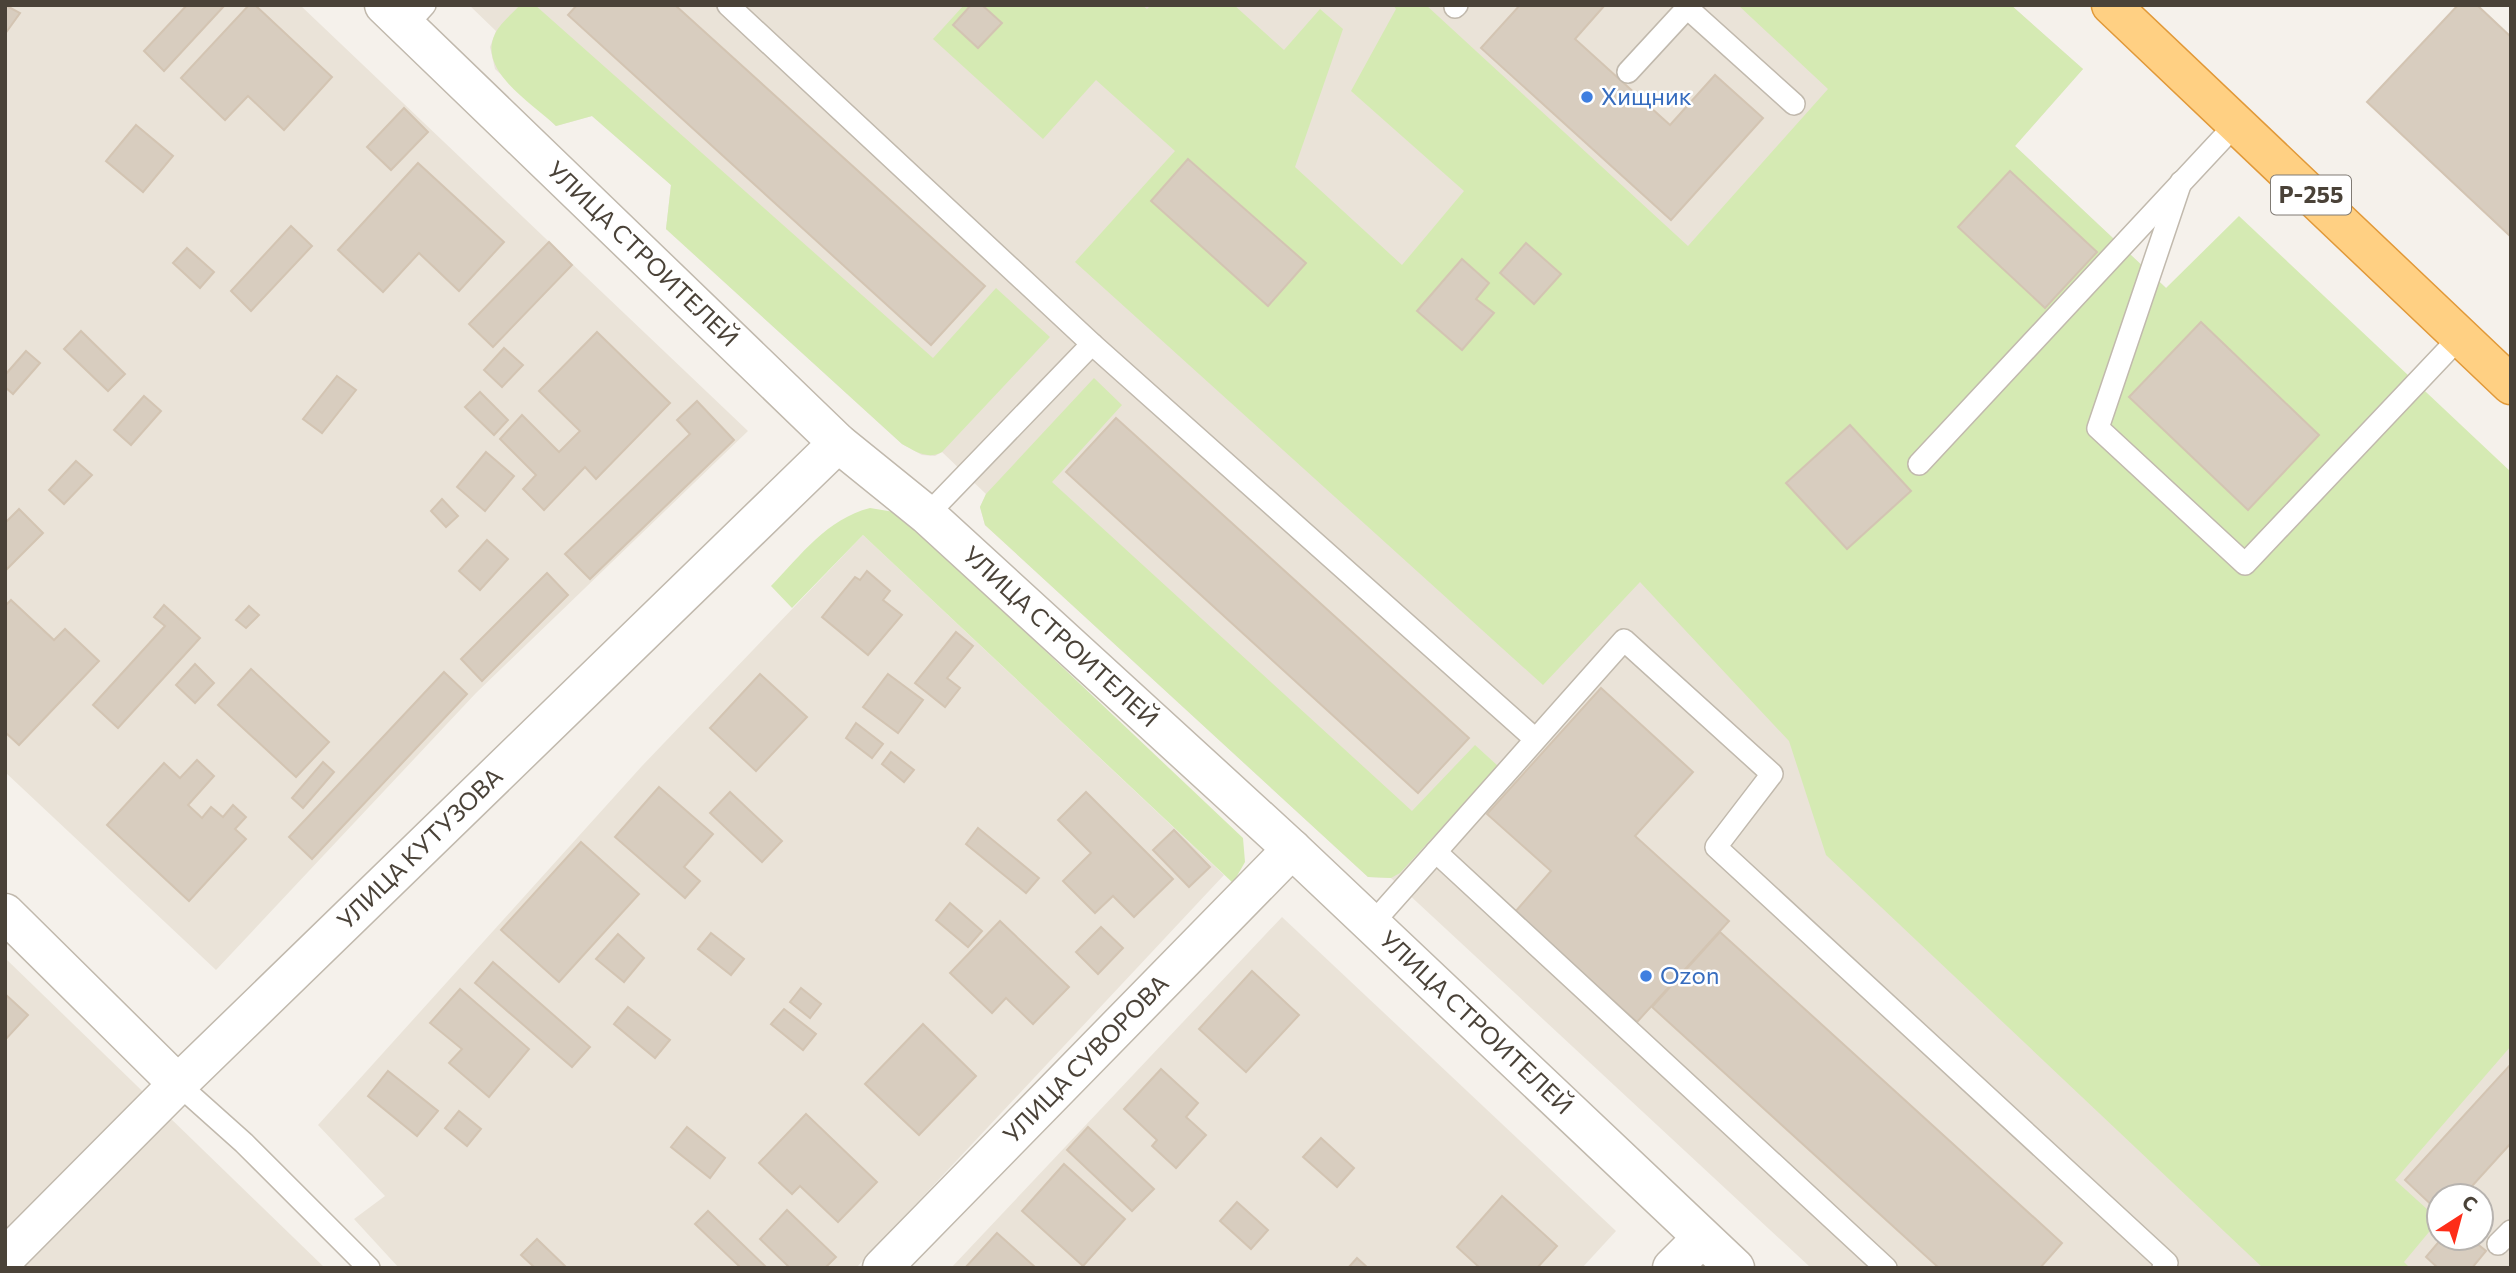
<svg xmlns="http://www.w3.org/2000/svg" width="2516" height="1273" font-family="Commissioner,sans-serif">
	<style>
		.residential { fill: #eae3d8; fill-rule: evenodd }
		.green { fill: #d5eab3; fill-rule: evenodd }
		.building { fill: #d8cdbf; stroke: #d3c4b2; stroke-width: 2 }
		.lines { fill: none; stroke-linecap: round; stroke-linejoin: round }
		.service-casing { stroke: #c1b9ad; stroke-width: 24 }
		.minor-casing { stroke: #c1b9ad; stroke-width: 41 }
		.trunk-casing { stroke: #e19939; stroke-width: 41 }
		.service { stroke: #fff; stroke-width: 21 }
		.minor { stroke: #fff; stroke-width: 38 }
		.trunk { stroke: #ffd083; stroke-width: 38 }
		.shop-dot { fill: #3f7fe0; stroke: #fff; stroke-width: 2.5 }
		.labels { text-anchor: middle; stroke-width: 5; stroke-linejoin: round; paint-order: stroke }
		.shield { fill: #fff; stroke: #807b74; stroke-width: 2 }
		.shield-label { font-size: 23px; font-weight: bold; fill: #4a4238 }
		.shop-label { font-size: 24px; fill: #366cbe; stroke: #fff; text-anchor: start }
		.street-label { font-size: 24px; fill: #4a4238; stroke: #fff }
	</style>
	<rect width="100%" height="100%" fill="#f5f1eb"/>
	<g class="residential">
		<polygon points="5,5 300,5 748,431 476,693 216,970 5,772"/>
		<path d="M 469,5 L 2011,5 L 2083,69 L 2015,146 L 2511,612 L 2511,1268 L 1811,1268 L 1391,878 L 1368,877 L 985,525 L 980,507 L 986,494 L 942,452 L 935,456 L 922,455 L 902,444 L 666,229 L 671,185 L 592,116 L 556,126 L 495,69 L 490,47 L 496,31 ZM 2439,1196 L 2481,1196 L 2481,1238 L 2439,1238 Z"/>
		<polygon points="863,535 1224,875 856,1268 399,1268 354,1219 385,1196 318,1125 642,766"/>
		<polygon points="1282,917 1616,1231 1582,1268 951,1268"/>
		<polygon points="5,958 325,1268 5,1268"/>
	</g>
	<g class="green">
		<path d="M 520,5 L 535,5 L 933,358 L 996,288 L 1050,337 L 942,452 C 927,460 915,451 902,444 L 666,229 L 671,185 L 592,116 L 556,126 C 532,103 477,71 495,34 C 500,23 512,14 520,5 Z"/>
		<path d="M 964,5 L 971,5 L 1001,23 L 982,5 L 1142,5 L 1147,9 L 1151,5 L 1234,5 L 1284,50 L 1320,9 L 1343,29 L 1295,167 L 1402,265 L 1464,191 L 1351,91 L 1396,9 L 1393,5 L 1426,5 L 1688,246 L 1828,89 L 1738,5 L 2011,5 L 2083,69 L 2015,146 L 2166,288 L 2239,216 L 2511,472 L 2511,1046 L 2395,1180 L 2439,1220 L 2404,1262 L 2410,1268 L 2263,1268 L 1826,855 L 1789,741 L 1640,582 L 1543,685 L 1075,262 L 1175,151 L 1096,80 L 1043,139 L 933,39 ZM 1189,159 L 1306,263 L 1268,305 L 1151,201 ZM 2010,171 L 2097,252 L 2045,307 L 1958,227 ZM 1526,244 L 1534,303 L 1500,274 ZM 1462,259 L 1489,283 L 1476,299 L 1494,314 L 1462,350 L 1417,311 ZM 2201,322 L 2319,435 L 2248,510 L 2129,397 ZM 1849,425 L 1911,491 L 1847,549 L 1786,483 Z"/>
		<polygon points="1094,378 1122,405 1052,482 1412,811 1475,745 1498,766 1400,873 1391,878 1368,877 985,525 980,507 986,494"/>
		<path d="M 870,508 L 894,512 L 911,524 L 1243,838 L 1245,862 L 1233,883 L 863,535 L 792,608 L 771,586 C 801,555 827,519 870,508 Z"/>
	</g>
	<g class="building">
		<polygon points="5,5 20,13 5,34"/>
		<polygon points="187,5 225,5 164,71 144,51"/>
		<polygon points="249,5 255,5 332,77 284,130 248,96 225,120 181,78"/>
		<polygon points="577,5 675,5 985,286 931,345 568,15"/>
		<polygon points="971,5 982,5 1002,23 978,48 953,25"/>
		<polygon points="1520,5 1605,5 1575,39 1670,125 1715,75 1763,118 1671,220 1481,48"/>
		<polygon points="2458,5 2477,5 2511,37 2511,237 2367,102"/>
		<polygon points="404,108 428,132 391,170 367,147"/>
		<polygon points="136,125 173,156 143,192 106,161"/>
		<polygon points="1188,159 1306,263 1268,306 1151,201"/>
		<polygon points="418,163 504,242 459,291 419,253 383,292 338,250"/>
		<polygon points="2010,171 2097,252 2045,308 1958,227"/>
		<polygon points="291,226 312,246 251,311 231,291"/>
		<polygon points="549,242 572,265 493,347 469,324"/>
		<polygon points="1526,243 1561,274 1534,304 1500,273"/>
		<polygon points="187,248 214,272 200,288 173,263"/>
		<polygon points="1462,259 1489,283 1476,299 1494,313 1462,350 1417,311"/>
		<polygon points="2201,322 2319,435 2248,510 2129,397"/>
		<polygon points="81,331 125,374 108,391 64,349"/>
		<polygon points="597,332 670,403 596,479 585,467 544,510 523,489 536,475 500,439 522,415 559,452 580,431 539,391"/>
		<polygon points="504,348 523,365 502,387 484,370"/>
		<polygon points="26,351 40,363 13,394 5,387 5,375"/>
		<polygon points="337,376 356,390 322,433 303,419"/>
		<polygon points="480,392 508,420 494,435 465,407"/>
		<polygon points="144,396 161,411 131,445 114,430"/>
		<polygon points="697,401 734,440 590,579 565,554 690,434 677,420"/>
		<polygon points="1116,418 1469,738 1418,793 1066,472"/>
		<polygon points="1850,425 1911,491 1847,549 1786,483"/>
		<polygon points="486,452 514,476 485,511 457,487"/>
		<polygon points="76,461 92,475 64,504 49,490"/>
		<polygon points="442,499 458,516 446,527 431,511"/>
		<polygon points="19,509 43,533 5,571 5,523"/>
		<polygon points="487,540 508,559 480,590 459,571"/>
		<polygon points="867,571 890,591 883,600 902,615 868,655 822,617 855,577 860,580"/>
		<polygon points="547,573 568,595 482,681 461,659"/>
		<polygon points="11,600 54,640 65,629 99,661 19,745 5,732 5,606"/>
		<polygon points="164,605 200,638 118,728 93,705 165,626 154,617"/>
		<polygon points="249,606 259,615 246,628 236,620"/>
		<polygon points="956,632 973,646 947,678 960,688 945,707 915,683"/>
		<polygon points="195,664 214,683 195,703 176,685"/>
		<polygon points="251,669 329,742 296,777 218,705"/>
		<polygon points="444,672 467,694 312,859 289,837"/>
		<polygon points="760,674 807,717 756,771 710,728"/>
		<polygon points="888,674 923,700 898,733 863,707"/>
		<polygon points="1601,688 1693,772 1635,836 1729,921 1637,1022 1515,912 1551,871 1487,814"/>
		<polygon points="856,723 883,744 872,758 846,738"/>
		<polygon points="891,752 914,770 904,782 882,764"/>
		<polygon points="197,760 214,776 188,805 202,818 211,807 223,817 233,805 246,817 235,829 246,839 189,901 107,825 164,763 180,778"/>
		<polygon points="323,762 334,772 303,808 292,798"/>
		<polygon points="659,787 713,834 684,867 700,881 685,898 615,837"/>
		<polygon points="730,792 782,841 762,862 710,813"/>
		<polygon points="1086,792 1173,879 1134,917 1113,896 1095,913 1063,881 1091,853 1058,820"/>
		<polygon points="978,828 1039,878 1026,893 966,844"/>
		<polygon points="1174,830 1210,867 1189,887 1153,850"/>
		<polygon points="581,842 639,894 559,982 501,930"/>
		<polygon points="950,903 982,931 968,947 936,920"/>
		<polygon points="1000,921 1069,987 1033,1024 1006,998 992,1013 950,973"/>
		<polygon points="1101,927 1123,948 1098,974 1076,952"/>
		<polygon points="1720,932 2062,1243 2040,1268 1939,1268 1652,1007"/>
		<polygon points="711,933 744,959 731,975 698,949"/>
		<polygon points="618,934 644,958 624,982 596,959"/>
		<polygon points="493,962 590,1047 572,1067 475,983"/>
		<polygon points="1252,971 1299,1015 1246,1072 1199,1029"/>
		<polygon points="801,988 821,1004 810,1018 790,1002"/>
		<polygon points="460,989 529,1049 489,1097 449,1063 462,1049 430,1023"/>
		<polygon points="5,994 28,1015 5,1040"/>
		<polygon points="628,1007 670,1040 655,1058 614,1024"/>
		<polygon points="784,1009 816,1034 803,1050 771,1024"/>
		<polygon points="923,1024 976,1076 919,1135 865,1084"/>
		<polygon points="2511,1064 2511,1143 2463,1196 2439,1196 2439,1212 2405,1180"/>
		<polygon points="1161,1069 1198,1103 1186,1117 1206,1135 1176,1168 1152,1146 1157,1140 1124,1109"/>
		<polygon points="388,1071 438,1111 417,1136 368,1096"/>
		<polygon points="459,1111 481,1129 467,1146 445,1128"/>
		<polygon points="806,1114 877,1182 838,1222 800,1186 792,1194 759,1163"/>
		<polygon points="687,1127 725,1158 710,1178 671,1147"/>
		<polygon points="1088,1127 1154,1189 1132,1211 1067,1150"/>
		<polygon points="1321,1138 1354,1168 1337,1187 1303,1157"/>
		<polygon points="1064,1164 1125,1219 1083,1266 1022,1211"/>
		<polygon points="1502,1196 1557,1246 1537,1268 1480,1268 1457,1247"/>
		<polygon points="1237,1202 1268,1230 1251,1249 1220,1221"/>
		<polygon points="787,1210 836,1257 825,1268 790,1268 760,1239"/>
		<polygon points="708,1211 767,1268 741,1268 695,1224"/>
		<polygon points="997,1233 1035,1267 965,1268"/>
		<polygon points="2442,1238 2470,1238 2486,1251 2472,1268 2438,1268 2426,1257"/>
		<polygon points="537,1239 567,1268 535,1268 521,1255"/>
		<polygon points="1357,1258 1368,1268 1348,1268"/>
	</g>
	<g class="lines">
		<g class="service-casing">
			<g id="service">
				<polyline points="728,5 1092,344 1534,738"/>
				<polyline points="1684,5 1794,104"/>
				<polyline points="1455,7 1457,5"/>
				<polyline points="406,26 425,5"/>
				<polyline points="1628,72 1687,8"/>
				<polyline points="2181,182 2098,428 2245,564 2460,337"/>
				<polyline points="1919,464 2236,124"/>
				<polyline points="927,515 1092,344"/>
				<polyline points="1436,852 1886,1268"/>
				<polyline points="1371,925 1624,640 1772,774 1716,847 2167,1263 2163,1268"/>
				<polyline points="178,1084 244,1143 369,1268"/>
				<polyline points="2498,1244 2511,1231"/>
			</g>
		</g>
		<g class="minor-casing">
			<g id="minor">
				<path id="s1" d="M 384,5 L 838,443 L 927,515 L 1292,849 L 1735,1268"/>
				<polyline points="5,913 178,1084"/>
				<path id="s2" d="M 5,1258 L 178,1084 L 838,443"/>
				<path id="s3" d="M 882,1268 L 1292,849"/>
				<polyline points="1672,1268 1702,1238"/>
			</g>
		</g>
		<g class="trunk-casing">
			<polyline id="trunk" points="2111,5 2511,385"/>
		</g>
		<use href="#service" class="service"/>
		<use href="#minor" class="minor"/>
		<use href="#trunk" class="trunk"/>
	</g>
	<g class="shop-dot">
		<circle cx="1587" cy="97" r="7"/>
		<circle cx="1646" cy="976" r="7"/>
	</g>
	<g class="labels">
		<rect class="shield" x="2271" y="175.5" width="80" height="39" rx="5"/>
		<g class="shield-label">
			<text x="2311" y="203">Р-255</text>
		</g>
		<g class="shop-label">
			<text x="1601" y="105">Хищник</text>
			<text x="1660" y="984">Ozon</text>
		</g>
		<g class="street-label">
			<text dy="8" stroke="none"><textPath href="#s1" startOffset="359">УЛИЦА СТРОИТЕЛЕЙ</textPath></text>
			<text dy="8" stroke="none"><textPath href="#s1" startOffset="926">УЛИЦА СТРОИТЕЛЕЙ</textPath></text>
			<text dy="8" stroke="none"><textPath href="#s2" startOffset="583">УЛИЦА КУТУЗОВА</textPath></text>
			<text dy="8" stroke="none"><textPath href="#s1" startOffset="1493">УЛИЦА СТРОИТЕЛЕЙ</textPath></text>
			<text dy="8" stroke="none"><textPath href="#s3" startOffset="292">УЛИЦА СУВОРОВА</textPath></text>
		</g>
	</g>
	<rect width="2516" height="1273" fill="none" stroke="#4a4238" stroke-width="14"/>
	<g transform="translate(2460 1217) rotate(36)"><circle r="33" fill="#ffffff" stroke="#b7b3af" stroke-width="2"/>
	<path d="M0-5L12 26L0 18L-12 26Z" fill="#fe2d19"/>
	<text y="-10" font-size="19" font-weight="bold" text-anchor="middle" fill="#4a4238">С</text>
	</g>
</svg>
